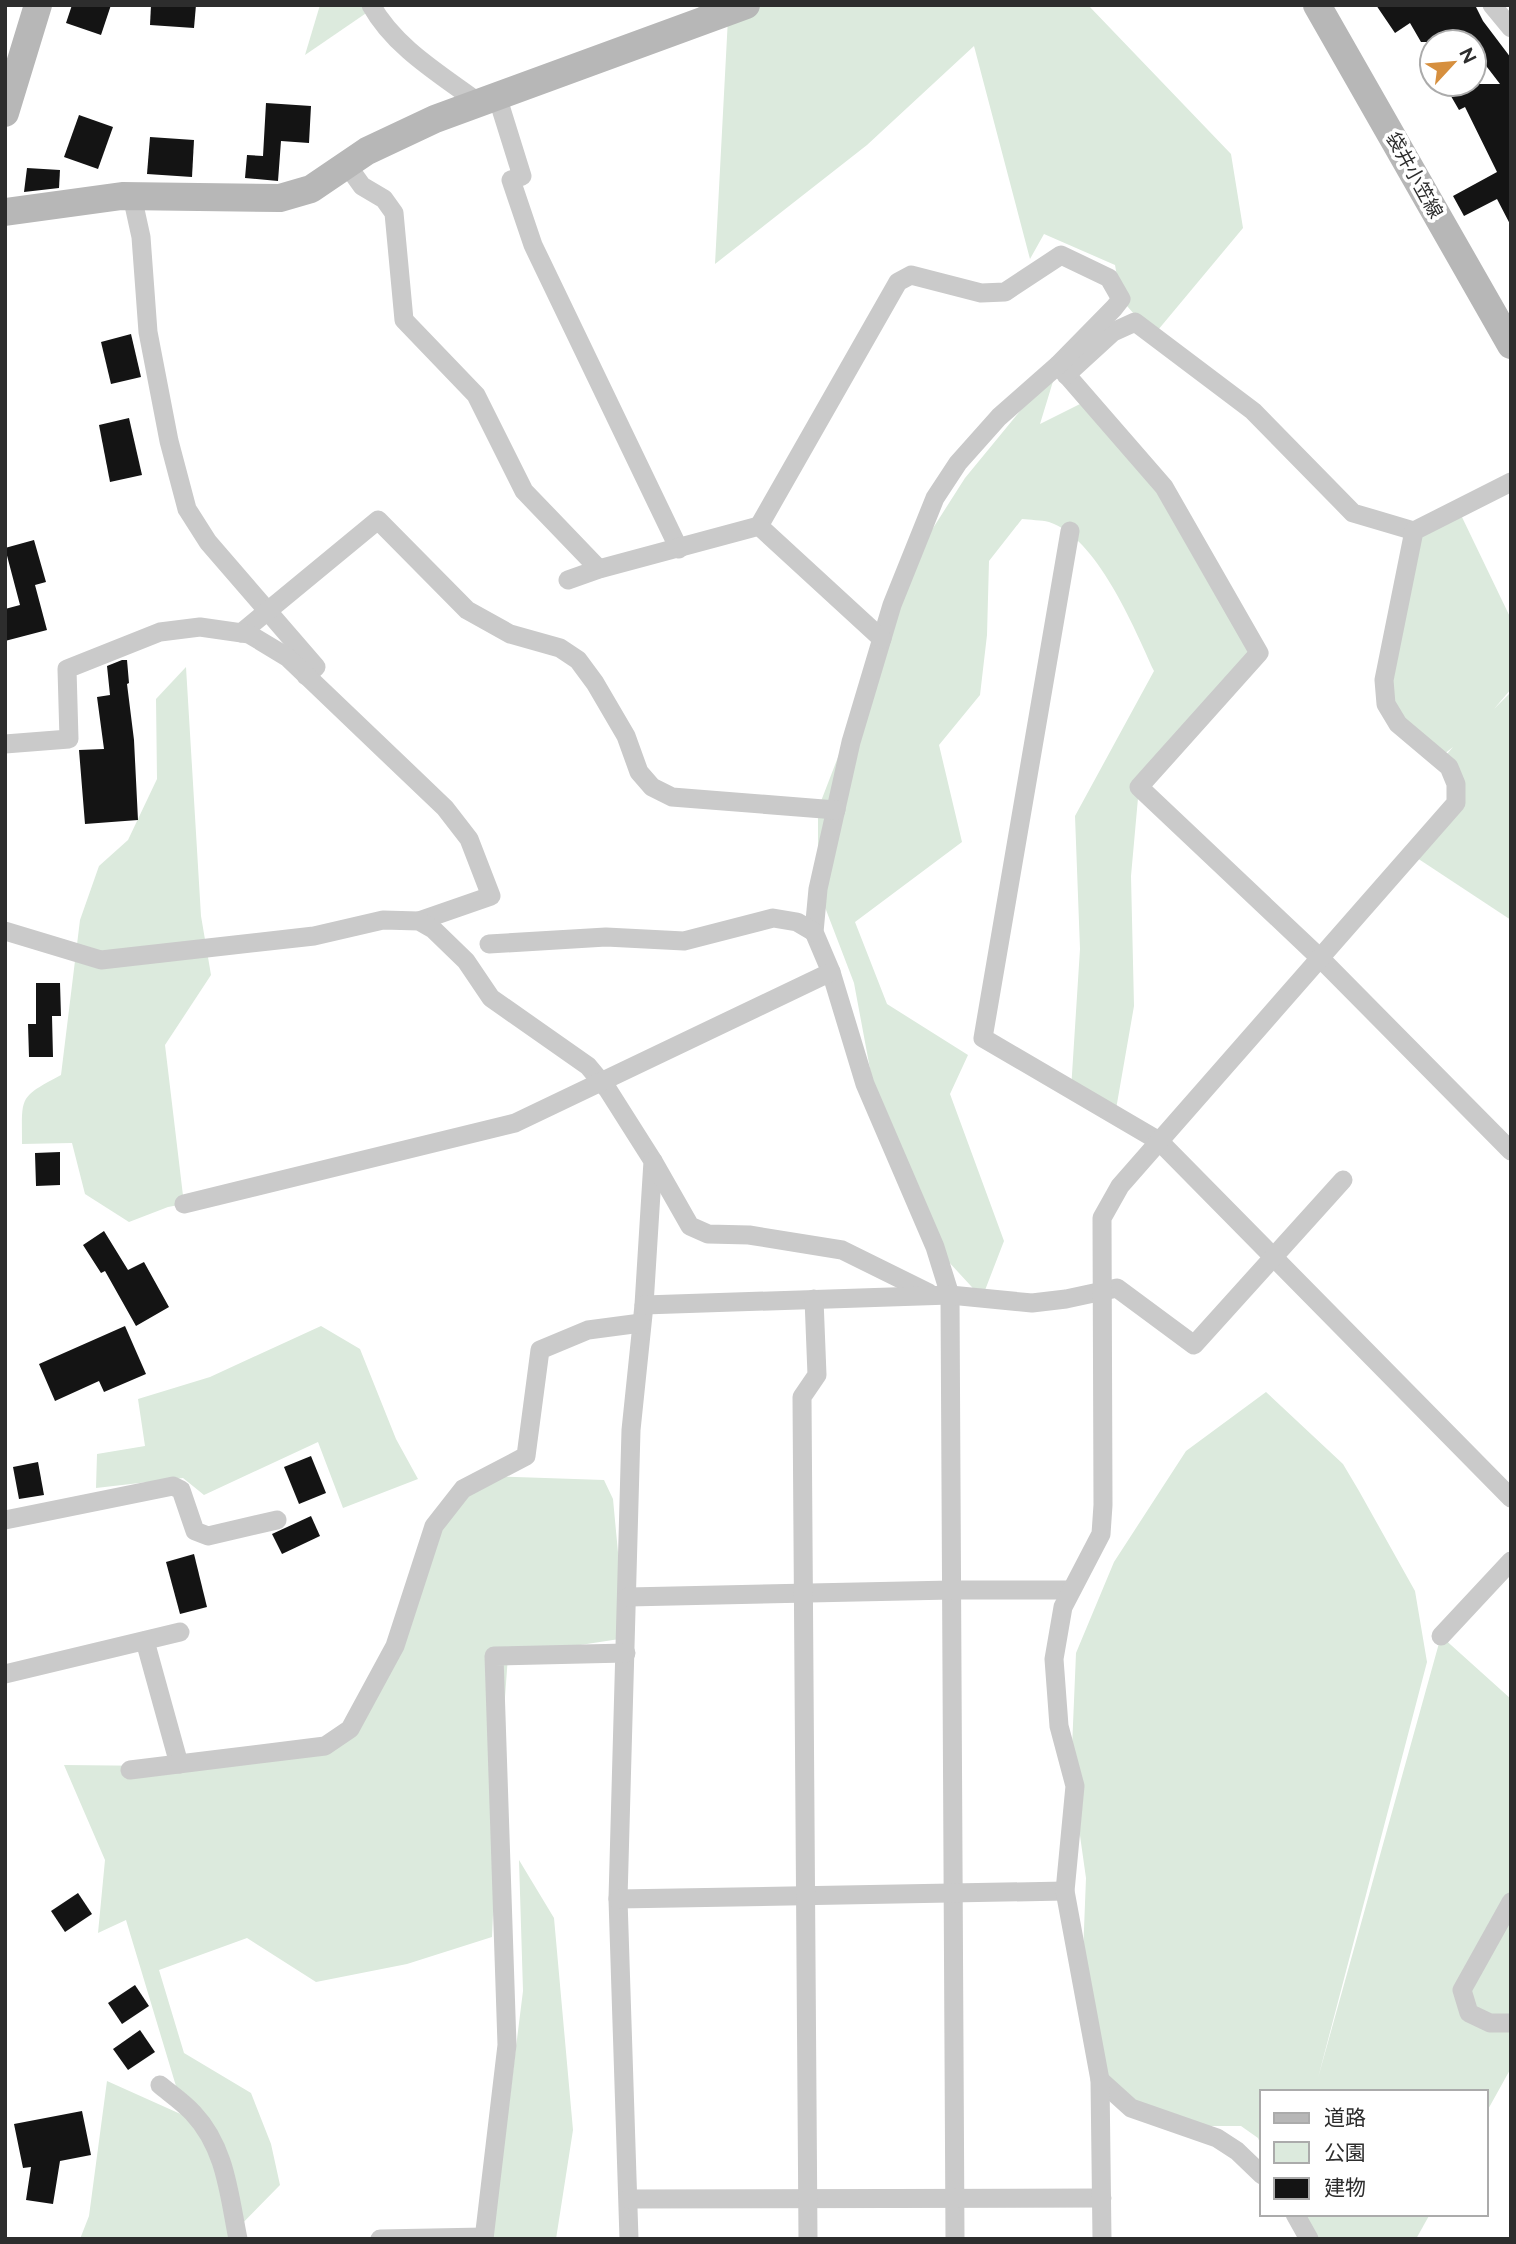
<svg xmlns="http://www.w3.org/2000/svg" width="1516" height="2244" font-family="Raleway,'Noto Sans JP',sans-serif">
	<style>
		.green { fill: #dceadd }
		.building { fill: #141414 }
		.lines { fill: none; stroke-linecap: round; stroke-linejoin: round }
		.street { stroke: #cacaca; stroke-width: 19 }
		.secondary { stroke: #b7b7b7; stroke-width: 28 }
		.labels { text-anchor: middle; stroke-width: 7; stroke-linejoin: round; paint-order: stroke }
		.street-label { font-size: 19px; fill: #2d2d2d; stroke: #fff }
	</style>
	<rect width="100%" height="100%" fill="#fff"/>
	<g class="green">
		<polygon points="320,5 378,5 305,55"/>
		<polygon points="696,5 1088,5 1231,154 1243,228 1153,336 1121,299 1115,265 1044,234 1030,259 974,46 867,145 715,264 728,18 709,19"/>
		<path d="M 1058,365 L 1040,424 L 1088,400 L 1175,506 L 1259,653 L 1139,787 L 1131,876 L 1134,1006 L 1115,1115 L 1071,1090 L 1080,949 L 1075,816 L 1154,671 C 1134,627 1097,538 1049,522 C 1041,520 1030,520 1022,519 L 989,561 L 987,635 L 980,695 L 939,745 L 962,842 L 855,922 L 887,1004 L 968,1055 L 950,1094 L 1004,1241 L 982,1298 L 935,1247 L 879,1117 L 854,983 L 818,889 L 818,809 L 875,661 L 905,572 L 965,478 Z"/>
		<polygon points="1460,513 1511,619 1511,689 1494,709 1511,692 1511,920 1411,854 1456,803 1441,761 1453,747 1443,755 1402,727 1384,680 1414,531"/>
		<path d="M 186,667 L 201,916 L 211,975 L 165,1045 L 184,1204 L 168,1207 L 129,1222 L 85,1194 L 72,1143 L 22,1144 C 22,1096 18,1098 61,1075 L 80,920 L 99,866 L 128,840 L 157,779 L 156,699 Z"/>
		<polygon points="321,1326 360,1349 396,1439 418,1479 343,1508 318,1442 204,1495 183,1478 96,1488 97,1454 145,1446 138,1399 210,1377"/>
		<polygon points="1266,1392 1343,1464 1359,1491 1415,1591 1427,1662 1318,2078 1441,1636 1511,1699 1511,2068 1486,2113 1486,2092 1262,2092 1262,2148 1258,2138 1241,2126 1183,2126 1131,2108 1097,2063 1082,1980 1086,1878 1071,1772 1076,1653 1114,1562 1186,1451"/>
		<polygon points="487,1476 604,1480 613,1499 626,1638 508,1656 499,1779 492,1937 407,1964 316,1982 247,1938 159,1970 184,2053 251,2093 271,2144 280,2185 227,2239 80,2239 89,2216 107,2081 185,2116 126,1920 98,1933 105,1860 64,1765 162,1766 314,1748 349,1729 375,1682 434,1526"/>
		<polygon points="519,1860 554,1918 573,2130 556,2239 492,2239 523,1991"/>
		<polygon points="1304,2214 1430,2214 1416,2239 1308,2239"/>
	</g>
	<g class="building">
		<polygon points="72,5 111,5 101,35 66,23"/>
		<polygon points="151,5 196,5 194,28 150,25"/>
		<polygon points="1376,5 1475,5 1483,21 1511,58 1511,226 1497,199 1464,216 1453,196 1497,172 1465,107 1459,110 1444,84 1500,84 1474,50 1474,42 1421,42 1410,23 1395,33"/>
		<polygon points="266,103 311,106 309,143 281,141 278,181 245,178 247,155 263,156"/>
		<polygon points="79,115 113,127 98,169 64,157"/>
		<polygon points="150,137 194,140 192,177 147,174"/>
		<polygon points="27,168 60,170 59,188 24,192"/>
		<polygon points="131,334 141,377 111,384 101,342"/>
		<polygon points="129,418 142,475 110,482 99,425"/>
		<polygon points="34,540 46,582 35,585 47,630 5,641 5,609 20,605 5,548"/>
		<polygon points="122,660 127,660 129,683 127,684 134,740 138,820 85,824 79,750 104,749 97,697 110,695 107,666"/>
		<polygon points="36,983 60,983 61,1016 52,1016 53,1057 29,1057 28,1024 36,1024"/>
		<polygon points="60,1152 60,1185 36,1186 35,1153"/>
		<polygon points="104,1231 128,1270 144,1262 169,1307 136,1326 105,1271 101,1273 83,1245"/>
		<polygon points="125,1326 146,1374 104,1392 99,1381 55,1401 39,1364"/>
		<polygon points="311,1456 326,1493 299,1504 284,1467"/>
		<polygon points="38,1462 44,1495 19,1499 13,1467"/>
		<polygon points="311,1516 320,1536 282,1554 272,1534"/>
		<polygon points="194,1554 207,1607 180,1614 166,1562"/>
		<polygon points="78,1893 92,1914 65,1932 51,1911"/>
		<polygon points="135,1985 149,2006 122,2024 108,2003"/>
		<polygon points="140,2030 155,2052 128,2070 113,2049"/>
		<polygon points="82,2111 91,2155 60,2161 53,2204 26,2200 31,2167 23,2168 14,2124"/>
	</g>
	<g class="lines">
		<g class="street">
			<path d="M 371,5 C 395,48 440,74 479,103"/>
			<polyline points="1492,5 1511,28"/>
			<polyline points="497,96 522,176 511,180 533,245 679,549"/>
			<polyline points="347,165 362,186 384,199 394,213 404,320 476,395 524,491 599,569"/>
			<polyline points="132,196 141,237 148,332 169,441 187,509 208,542 316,667 306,676"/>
			<polyline points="1058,365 1164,487 1259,653 1139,787 1320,958 1511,1151"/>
			<polyline points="1066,375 1113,332 1135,322 1253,411 1353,513 1414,531"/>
			<polyline points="759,526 898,282 911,275 981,293 1005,292 1061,255 1109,278 1121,299 1114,308 1058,365 999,417 958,463 935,498 892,605 851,742 818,889 814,932 831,972 865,1084 935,1247 950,1295 955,2239"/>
			<polyline points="1070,531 983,1038 1159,1141 1511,1498"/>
			<polyline points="568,580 599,569 759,526 882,639"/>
			<polyline points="241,633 378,520 467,610 510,634 560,648 578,660 595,683 626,736 639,772 652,787 672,797 836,810"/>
			<polyline points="5,744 69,739 67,669 160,632 200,627 249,634 287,657 445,808 469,839 491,896 419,921"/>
			<polyline points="5,931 101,960 314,936 383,920 419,921 433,929 466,961 491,998 588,1066 608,1090 653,1161 644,1305 631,1430 618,1899 629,2239"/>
			<polyline points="489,944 606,937 684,941 773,918 797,922 814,932"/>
			<polyline points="653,1161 690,1226 708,1234 749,1235 842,1250 929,1293"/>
			<polyline points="184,1204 515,1123 831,972"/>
			<polyline points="644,1305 950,1295 1032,1303 1066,1299 1117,1288 1194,1345 1343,1180"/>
			<polyline points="5,1520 173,1486 181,1490 195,1531 208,1536 277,1520"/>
			<polyline points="628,1597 952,1590 1071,1590"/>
			<polyline points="1441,1636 1511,1561"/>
			<polyline points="145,1641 179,1764"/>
			<polyline points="5,1674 180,1632"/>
			<polyline points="130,1770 325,1746 350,1729 395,1646 434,1526 463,1489 526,1456 540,1350 588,1330 641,1323"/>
			<polyline points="618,1899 1065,1891"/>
			<polyline points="1511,1902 1462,1990 1469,2013 1490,2023 1511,2023"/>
			<polyline points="1100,2080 1131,2108 1217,2138 1237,2151 1262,2175"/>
			<path d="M 160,2085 C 171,2094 184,2103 193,2113 C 226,2148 229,2195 238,2239"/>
			<polyline points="629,2199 1102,2198"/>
			<polyline points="1295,2214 1309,2239"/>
			<polyline points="380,2239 484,2237"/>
			<polyline points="484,2239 507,2045 494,1656 626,1653"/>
			<polyline points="808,2239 802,1397 817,1375 814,1299"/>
			<polyline points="1102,2239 1100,2080 1065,1891 1075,1786 1059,1726 1054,1659 1063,1607 1101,1534 1103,1505 1102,1218 1120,1186 1456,803 1456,784 1449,767 1398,724 1386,704 1384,680 1414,531 1511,482"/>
		</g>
		<g class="secondary">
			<polyline points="1317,5 1511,345"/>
			<polyline points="5,113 38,5"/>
			<polyline points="5,212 122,196 280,198 311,189 367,151 435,119 746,5"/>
		</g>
	</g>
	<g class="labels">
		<g class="street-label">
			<text transform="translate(1415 175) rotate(61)" y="7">袋井小笠線</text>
		</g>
	</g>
	<rect width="1516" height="2244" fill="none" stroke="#2d2d2d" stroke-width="14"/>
	<rect x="1260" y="2090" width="228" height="126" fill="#ffffff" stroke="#ababab" stroke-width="2"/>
	<rect x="1274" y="2113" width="35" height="10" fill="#b7b7b7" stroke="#ababab" stroke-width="2"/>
	<text x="1324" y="2125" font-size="21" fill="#2d2d2d">道路</text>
	<rect x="1274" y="2142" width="35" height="21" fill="#dceadd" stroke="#ababab" stroke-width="2"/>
	<text x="1324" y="2160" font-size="21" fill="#2d2d2d">公園</text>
	<rect x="1274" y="2178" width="35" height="21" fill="#141414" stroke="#ababab" stroke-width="2"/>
	<text x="1324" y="2195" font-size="21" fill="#2d2d2d">建物</text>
	<g transform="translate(1453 63) rotate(64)"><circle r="33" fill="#ffffff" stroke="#ababab" stroke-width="2"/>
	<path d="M0-5L12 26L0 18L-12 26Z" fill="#d68f3e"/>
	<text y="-10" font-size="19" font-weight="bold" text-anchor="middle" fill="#2d2d2d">N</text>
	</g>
</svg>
